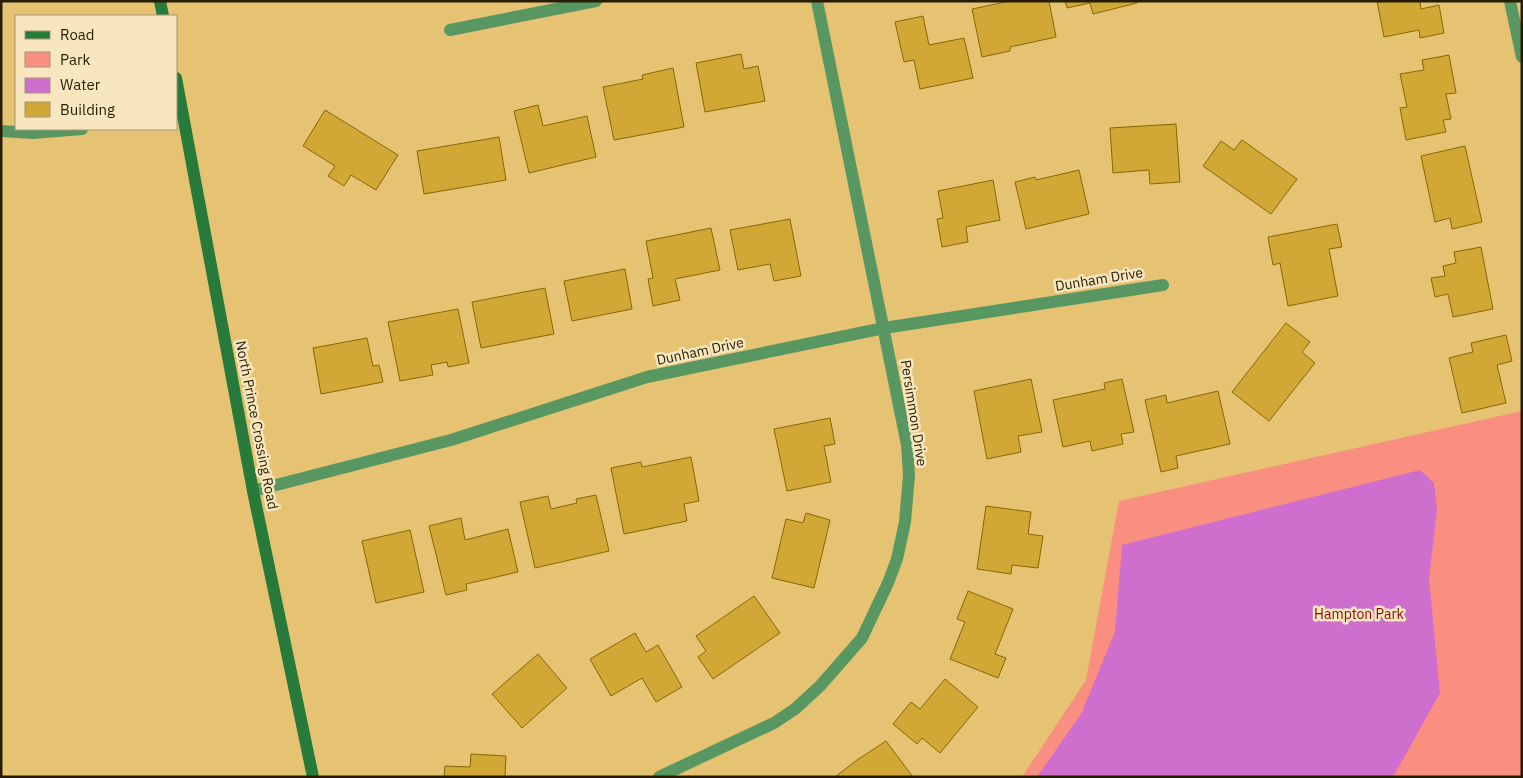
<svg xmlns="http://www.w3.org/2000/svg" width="1523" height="778" font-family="'IBM Plex Sans',sans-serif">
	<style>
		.green { fill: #fa8e81 }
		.water { fill: #cf6fcd }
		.building { fill: #d1a736; stroke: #876804 }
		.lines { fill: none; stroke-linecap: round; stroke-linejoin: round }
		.street { stroke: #599762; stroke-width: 12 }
		.secondary { stroke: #287a3b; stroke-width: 12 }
		.labels { text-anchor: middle; stroke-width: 5; stroke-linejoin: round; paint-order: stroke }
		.street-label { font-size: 14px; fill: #271d03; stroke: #f7e6bf }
		.park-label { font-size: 14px; fill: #8b0b0d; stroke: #f7e6bf }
	</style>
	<rect width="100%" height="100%" fill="#e5c372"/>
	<polygon class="green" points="1522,411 1522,777 1022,777 1086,680 1119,501"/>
	<polygon class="water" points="1420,470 1434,483 1437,510 1429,578 1440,693 1393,777 1037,777 1081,714 1115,632 1122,545"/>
	<g class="building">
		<polygon points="1010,1 1049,1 1056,37 1010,47 1010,51 982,57 972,9"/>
		<polygon points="1065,1 1136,1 1137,3 1093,14 1090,3 1067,8"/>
		<polygon points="1377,1 1420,1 1421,9 1439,5 1444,33 1420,38 1419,30 1384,37"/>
		<polygon points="923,16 929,45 964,38 973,78 920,89 914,60 904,62 895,22"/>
		<polygon points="741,54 744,69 758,66 765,101 705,112 696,63"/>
		<polygon points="1449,55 1456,93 1446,94 1451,119 1443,120 1446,132 1406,140 1400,108 1407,107 1400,74 1424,70 1422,60"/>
		<polygon points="673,68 684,127 614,140 603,87 643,79 642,75"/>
		<polygon points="538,105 543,126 587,116 596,157 529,173 514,111"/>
		<polygon points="325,110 398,155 376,190 351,175 344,186 328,176 335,166 303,146"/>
		<polygon points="1176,124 1180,182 1150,184 1149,170 1113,173 1110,128"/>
		<polygon points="499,137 506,180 424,194 417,151"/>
		<polygon points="1242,140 1297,179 1271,214 1203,166 1221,141 1234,150"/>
		<polygon points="1465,146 1482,222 1452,229 1450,218 1435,222 1421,156"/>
		<polygon points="1079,170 1089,214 1026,229 1015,182 1035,177 1036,180"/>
		<polygon points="993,180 1000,220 966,227 968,242 942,247 937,219 943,218 938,191"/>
		<polygon points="790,219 801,276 774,281 770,264 738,270 730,230"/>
		<polygon points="1337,224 1342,247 1329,249 1338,296 1288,306 1280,263 1273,265 1268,237"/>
		<polygon points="711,228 720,270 675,279 680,300 653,306 648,279 653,278 646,241"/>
		<polygon points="1481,247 1493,309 1453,317 1448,294 1435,297 1431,278 1445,276 1443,266 1456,263 1454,252"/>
		<polygon points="625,269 632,309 572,321 564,281"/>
		<polygon points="545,288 554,334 481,348 472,302"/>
		<polygon points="458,309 469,363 448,367 447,362 431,365 433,375 400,381 388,322"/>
		<polygon points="1286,323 1310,342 1302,352 1315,363 1269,421 1232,392"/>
		<polygon points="1506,335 1512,361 1497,365 1506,403 1462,413 1449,358 1473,352 1471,343"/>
		<polygon points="367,338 373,366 379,365 383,382 321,394 313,348"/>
		<polygon points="1031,379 1042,432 1018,436 1021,452 987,459 974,391"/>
		<polygon points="1122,379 1134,432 1121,434 1123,444 1092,451 1090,441 1063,447 1053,400 1105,389 1104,383"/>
		<polygon points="1218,391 1230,444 1176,456 1178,468 1161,472 1145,400 1166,395 1167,403"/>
		<polygon points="830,418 835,444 824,446 831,482 787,491 774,429"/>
		<polygon points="691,457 699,501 684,504 687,521 624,534 611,468 641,462 642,467"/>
		<polygon points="596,495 609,551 535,568 520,502 548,496 551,509 577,503 576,499"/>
		<polygon points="986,506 1031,512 1028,534 1043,536 1038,568 1012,565 1011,574 977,569"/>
		<polygon points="806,513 830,520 814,588 772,578 786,519 803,523"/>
		<polygon points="461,518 465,540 508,529 518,572 466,584 467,590 446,595 429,526"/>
		<polygon points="410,530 424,592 376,603 362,541"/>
		<polygon points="968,591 1013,609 995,654 1006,658 998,678 950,659 965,622 957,619"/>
		<polygon points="754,596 780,633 713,679 698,657 706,651 696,636"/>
		<polygon points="635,633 646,652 658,645 682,687 656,702 642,678 611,696 590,659"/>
		<polygon points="538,654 567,688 522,728 492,694"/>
		<polygon points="945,679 978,707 940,753 922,738 917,744 893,724 911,702 920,709"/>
		<polygon points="886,741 913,777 835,777 857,760"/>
		<polygon points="471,754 506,756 505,777 444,777 445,766 470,767"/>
	</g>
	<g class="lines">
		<g class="street">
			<polyline points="1510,1 1522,57"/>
			<polyline points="450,30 596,1"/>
			<polyline points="1,131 33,133 82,129"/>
			<polyline points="253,491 451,440 647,377 884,328 1163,285"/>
			<polyline points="659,777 774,723 795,709 820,686 862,638 888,583 897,559 905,522 909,475 907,445 817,1"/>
		</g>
		<g class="secondary">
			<polyline points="160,1 163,16"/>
			<polyline points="176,78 253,491 313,777"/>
		</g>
	</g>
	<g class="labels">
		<g class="street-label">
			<text transform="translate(1099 279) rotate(-9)" y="5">Dunham Drive</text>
			<text transform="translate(700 351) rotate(-12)" y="5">Dunham Drive</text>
			<text transform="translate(914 413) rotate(81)" y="5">Persimmon Drive</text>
			<text transform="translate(257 425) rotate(79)" y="5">North Prince Crossing Road</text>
		</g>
		<g class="park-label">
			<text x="1359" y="619">Hampton Park</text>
		</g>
	</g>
	<rect width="1523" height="778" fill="none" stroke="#271d03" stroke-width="5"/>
	<rect x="15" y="15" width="162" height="115" fill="#f7e6bf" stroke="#a49674"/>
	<rect x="25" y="31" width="25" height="8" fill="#287a3b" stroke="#a49674"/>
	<text x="60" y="40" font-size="15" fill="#271d03">Road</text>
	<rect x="25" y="52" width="25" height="15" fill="#fa8e81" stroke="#a49674"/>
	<text x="60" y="65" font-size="15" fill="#271d03">Park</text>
	<rect x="25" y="78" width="25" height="15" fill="#cf6fcd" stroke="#a49674"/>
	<text x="60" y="90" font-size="15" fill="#271d03">Water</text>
	<rect x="25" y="102" width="25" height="15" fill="#d1a736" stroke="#a49674"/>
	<text x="60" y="115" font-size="15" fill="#271d03">Building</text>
</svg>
